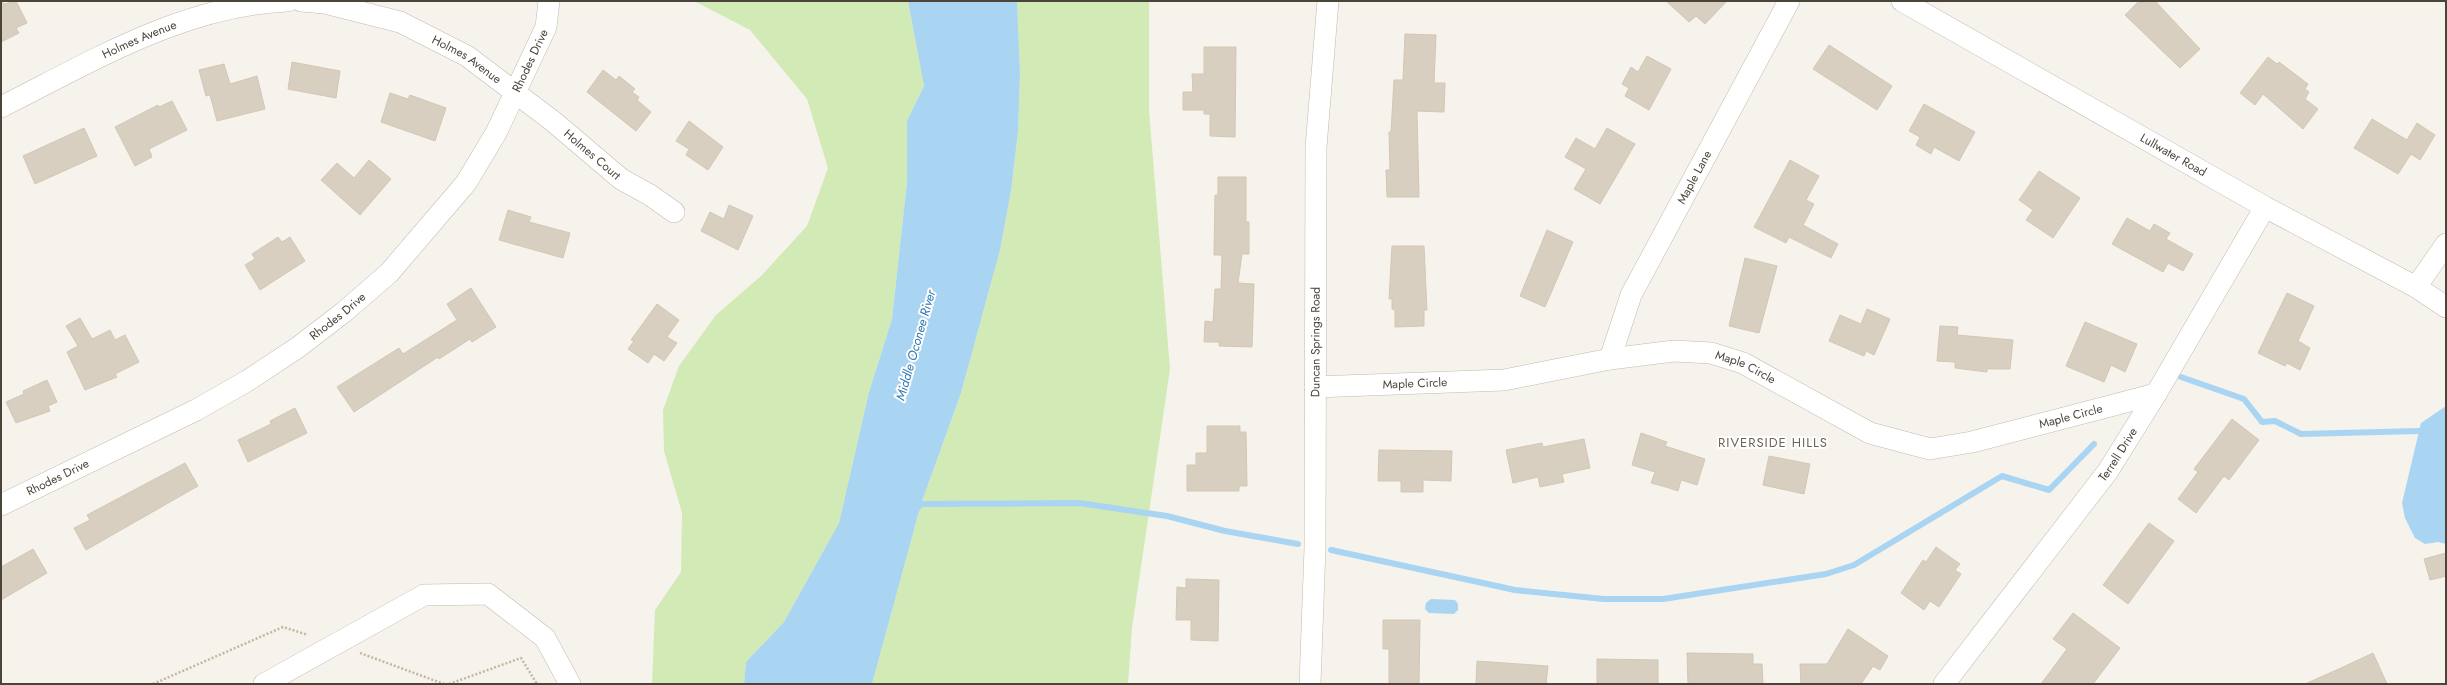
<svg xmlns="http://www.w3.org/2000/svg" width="2447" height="685" font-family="Jost,sans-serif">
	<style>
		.green { fill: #d2eab5 }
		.water { fill: #a9d4f2 }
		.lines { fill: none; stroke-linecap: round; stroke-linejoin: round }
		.stream { stroke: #a9d4f2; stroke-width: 6 }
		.building { fill: #d8cfc1; stroke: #d3c7b4 }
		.minor-casing { stroke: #c2bbae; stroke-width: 22 }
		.path { stroke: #c4b79f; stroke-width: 2.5; stroke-dasharray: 2 2; stroke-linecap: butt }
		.minor { stroke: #fff; stroke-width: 21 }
		.labels { text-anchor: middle; stroke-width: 4; stroke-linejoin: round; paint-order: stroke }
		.street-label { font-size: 12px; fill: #4b4439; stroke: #fff }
		.water-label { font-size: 13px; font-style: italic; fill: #2e7ab2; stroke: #fff }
		.neighbourhood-label { font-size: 13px; letter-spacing: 1px; fill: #6e6250; stroke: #fff }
	</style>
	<rect width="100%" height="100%" fill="#f6f3ec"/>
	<g class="green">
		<polygon points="694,1 908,1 924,86 907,121 907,182 892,319 869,392 839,523 784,622 746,662 744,684 652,684 655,610 681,572 682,513 664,451 663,410 679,366 716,315 761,276 807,226 828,168 807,99 750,30"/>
		<polygon points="1017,1 1149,1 1149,110 1170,369 1132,628 1128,684 872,684 921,504 961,393 1000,250 1011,191 1018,132 1020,73"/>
	</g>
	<g class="water">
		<polygon points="908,1 1017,1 1020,73 1018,132 1011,191 1000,250 961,393 921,504 872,684 744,684 746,662 784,622 839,523 869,392 892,319 907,182 907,121 924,86"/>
		<polygon points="2446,406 2446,544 2438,542 2425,544 2415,538 2405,518 2402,503 2421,423"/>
		<polygon points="1431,599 1455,600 1458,604 1458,610 1454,614 1429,613 1425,609 1426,603"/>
	</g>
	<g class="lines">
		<g class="stream">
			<polyline points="2181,377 2244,399 2262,422 2275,421 2301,434 2419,431"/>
			<polyline points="917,509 921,504 1079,503 1167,516 1225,531 1298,544"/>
			<polyline points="1331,550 1515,590 1604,599 1663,599 1826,574 1854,565 2002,476 2049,490 2094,444"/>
		</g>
	</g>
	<g class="building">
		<polygon points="1,1 4,4 16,1 27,23 16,28 19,33 1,42"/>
		<polygon points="1666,1 1727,1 1705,24 1696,16 1689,22"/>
		<polygon points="2139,1 2155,1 2200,49 2180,68 2125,15"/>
		<polygon points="1405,34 1436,35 1434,83 1445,83 1444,112 1417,111 1419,197 1387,197 1386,170 1390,170 1389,132 1391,132 1394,80 1403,80"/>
		<polygon points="1829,45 1892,86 1877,110 1813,69"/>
		<polygon points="1204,47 1236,47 1235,137 1210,136 1210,114 1204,114 1204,110 1183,110 1183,92 1193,92 1192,74 1204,74"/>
		<polygon points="1647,56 1671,69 1649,110 1625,96 1629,88 1622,84 1631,67 1638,72"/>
		<polygon points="2268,57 2277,64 2279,62 2308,84 2305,89 2309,92 2305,99 2318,109 2303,129 2263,94 2255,105 2240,93"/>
		<polygon points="292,62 340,71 336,98 288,89"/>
		<polygon points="224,64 230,84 257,76 265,109 217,121 210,95 206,96 199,70"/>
		<polygon points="603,70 616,80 619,76 635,89 632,92 639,97 637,100 651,112 636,131 587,92"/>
		<polygon points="390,93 408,99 410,95 446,108 435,141 381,122"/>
		<polygon points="172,101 187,130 149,149 152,157 135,166 115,127 158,105 159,107"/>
		<polygon points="1924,104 1975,132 1959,161 1934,147 1931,154 1916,145 1920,137 1909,131"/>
		<polygon points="2372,119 2407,140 2417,123 2435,135 2420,160 2411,154 2398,174 2354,148"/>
		<polygon points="689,121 723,147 708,170 686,155 689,149 676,141"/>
		<polygon points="84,128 97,156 35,184 23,156"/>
		<polygon points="1607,128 1635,144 1600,204 1574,189 1586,169 1565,157 1576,138 1595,149"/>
		<polygon points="369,160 391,179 360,215 321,180 337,163 354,178"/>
		<polygon points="1790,160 1819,176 1806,200 1814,204 1803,225 1838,244 1831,258 1789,237 1786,243 1754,227"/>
		<polygon points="2039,171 2080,198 2053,238 2026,220 2033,210 2019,200"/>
		<polygon points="1218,177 1246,177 1246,222 1249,222 1249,254 1242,254 1238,283 1254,284 1252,347 1219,346 1219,342 1204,342 1205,321 1213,322 1215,289 1221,289 1222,255 1214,255 1215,195 1218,195"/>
		<polygon points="729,205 753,216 738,250 701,231 710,212 724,219"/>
		<polygon points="508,210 531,217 529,222 570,233 563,258 499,240"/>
		<polygon points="2127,218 2150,231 2154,224 2170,233 2166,239 2193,254 2183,271 2168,263 2163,272 2112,244"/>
		<polygon points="1547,230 1573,242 1545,307 1520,296"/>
		<polygon points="278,237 282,242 290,237 305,261 260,290 245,265 255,259 252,254"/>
		<polygon points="1392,246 1424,246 1427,310 1424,310 1424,326 1395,327 1395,310 1392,309 1392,299 1389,299"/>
		<polygon points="1745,258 1777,266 1759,333 1729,326"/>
		<polygon points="471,288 496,327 472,342 470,339 439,359 438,357 354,412 337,387 399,348 403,354 457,320 447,304"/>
		<polygon points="2287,293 2314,306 2298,341 2310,348 2300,370 2287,363 2285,366 2258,353"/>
		<polygon points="657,304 679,320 667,337 677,343 664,361 654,354 648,363 628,349 634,341 631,340"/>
		<polygon points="1867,309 1890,319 1874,355 1866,351 1864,356 1829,341 1840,315 1861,324"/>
		<polygon points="80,318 92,339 110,330 115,340 125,335 139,362 115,374 117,377 85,390 67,352 78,346 66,326"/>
		<polygon points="2085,322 2137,344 2125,372 2111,365 2104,382 2066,366"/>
		<polygon points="1940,326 1958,327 1957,335 2013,340 2010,369 1987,369 1987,372 1955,368 1955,362 1937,361"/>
		<polygon points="47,380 57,402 48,406 50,411 16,423 6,402 24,394 23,391"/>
		<polygon points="295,408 307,433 248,462 238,440 271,424 270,421"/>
		<polygon points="2232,419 2259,440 2229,480 2224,476 2196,513 2178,499 2198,472 2194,469"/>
		<polygon points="1207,426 1240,426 1240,432 1246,432 1247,486 1239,486 1239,491 1187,491 1187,465 1196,465 1196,453 1207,453"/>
		<polygon points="1641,433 1667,442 1665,446 1705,459 1697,485 1681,480 1678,491 1666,487 1651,483 1655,472 1632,465"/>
		<polygon points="1584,439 1590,468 1562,474 1564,482 1540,487 1538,477 1513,483 1506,450 1542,443 1543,447"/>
		<polygon points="1379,450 1452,451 1451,481 1423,480 1423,492 1401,492 1401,481 1378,481"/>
		<polygon points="1769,456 1810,464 1804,494 1763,485"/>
		<polygon points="185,463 198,486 86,550 74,528 90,520 87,515"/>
		<polygon points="2149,523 2174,541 2128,604 2103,585"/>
		<polygon points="1936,547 1960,564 1955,570 1961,574 1939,607 1930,601 1924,610 1901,593 1923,560 1926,562"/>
		<polygon points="33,549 47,573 1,600 1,567"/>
		<polygon points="2446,553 2446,576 2430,580 2424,559"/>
		<polygon points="1186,579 1219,580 1218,641 1191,640 1191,620 1176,620 1177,587 1186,588"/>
		<polygon points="2073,613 2120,648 2093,684 2041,684 2067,649 2053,639"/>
		<polygon points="1383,620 1420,620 1419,684 1389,684 1389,649 1383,649"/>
		<polygon points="1848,629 1888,656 1880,670 1873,666 1861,684 1801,684 1800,664 1827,664"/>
		<polygon points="1687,653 1753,654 1753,664 1762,664 1763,684 1688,684"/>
		<polygon points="2373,653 2387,684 2305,684 2341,668"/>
		<polygon points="1597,659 1658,660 1658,684 1597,684"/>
		<polygon points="1477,661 1548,666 1546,684 1476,684"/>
	</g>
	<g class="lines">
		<g class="minor-casing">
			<g id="minor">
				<path id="s1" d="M 301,1 L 325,3 L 400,22 L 467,56 L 554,122 L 621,179 L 650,195 L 674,212"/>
				<path id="s2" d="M 1902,1 L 2265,207 L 2416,287 L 2446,307"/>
				<path id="s3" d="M 1,107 C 91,62 184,5 288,1"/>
				<polyline points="2416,287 2446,244"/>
				<path id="s4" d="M 1610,359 L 1631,295 L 1789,1"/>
				<path id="s5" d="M 1315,387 L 1504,380 L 1610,359 L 1674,351 L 1711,353 L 1743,363 L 1870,433 L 1930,449 L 1972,442 L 2156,394"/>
				<path id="s6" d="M 1,505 L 196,410 L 247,381 L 297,348 L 344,312 L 389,273 L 466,183 L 496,133 L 546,27 L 549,1"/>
				<polyline points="264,684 424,595 488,594 545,638 570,684"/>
				<path id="s7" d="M 1310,684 L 1315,548 L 1316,147 L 1328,1"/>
				<path id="s8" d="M 1944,684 L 2108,471 L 2156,394 L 2265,207"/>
			</g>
		</g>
		<g class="path">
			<polyline points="360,653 444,684"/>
			<polyline points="153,684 283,627 308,635"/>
			<polyline points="449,684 521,658 537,684"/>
		</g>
		<use href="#minor" class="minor"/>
	</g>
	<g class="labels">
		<g class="street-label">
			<text dy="4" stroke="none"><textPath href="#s3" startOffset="154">Holmes Avenue</textPath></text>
			<text dy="4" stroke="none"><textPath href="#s6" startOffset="711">Rhodes Drive</textPath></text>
			<text dy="4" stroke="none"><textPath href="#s1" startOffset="178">Holmes Avenue</textPath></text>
			<text dy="4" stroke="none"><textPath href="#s1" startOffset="336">Holmes Court</textPath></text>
			<text dy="4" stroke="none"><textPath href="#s2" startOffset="312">Lullwater Road</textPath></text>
			<text dy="4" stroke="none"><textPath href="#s4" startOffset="201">Maple Lane</textPath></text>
			<text dy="4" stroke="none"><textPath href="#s6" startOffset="387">Rhodes Drive</textPath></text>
			<text dy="4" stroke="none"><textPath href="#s7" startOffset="342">Duncan Springs Road</textPath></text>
			<text dy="4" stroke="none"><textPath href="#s5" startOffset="436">Maple Circle</textPath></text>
			<text dy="4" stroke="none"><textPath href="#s5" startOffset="100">Maple Circle</textPath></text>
			<text dy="4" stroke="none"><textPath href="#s5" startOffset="784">Maple Circle</textPath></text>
			<text dy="4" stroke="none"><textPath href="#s8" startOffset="288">Terrell Drive</textPath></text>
			<text dy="4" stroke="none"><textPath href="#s6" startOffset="63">Rhodes Drive</textPath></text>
		</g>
		<g class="water-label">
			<text transform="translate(915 345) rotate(-74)" y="5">Middle Oconee River</text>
		</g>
		<g class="neighbourhood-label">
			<text x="1773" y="447">RIVERSIDE HILLS</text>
		</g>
	</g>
	<rect width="2447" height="685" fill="none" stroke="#4b4439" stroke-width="4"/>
</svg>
